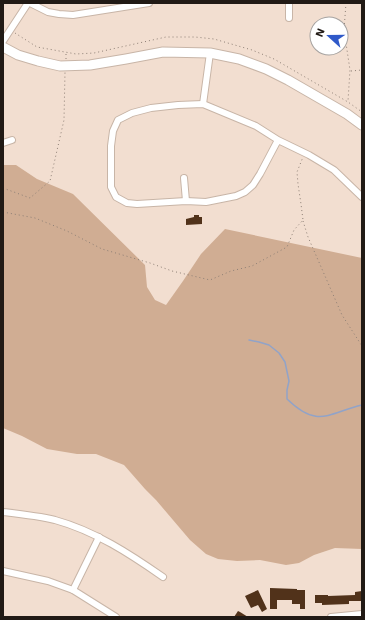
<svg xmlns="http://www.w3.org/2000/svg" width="365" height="620" font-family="'Work Sans',sans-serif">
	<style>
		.green { fill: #d0ad93 }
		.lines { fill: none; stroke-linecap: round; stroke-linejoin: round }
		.stream { stroke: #91a3c8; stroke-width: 1.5 }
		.building { fill: #51321a }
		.street-casing { stroke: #c8b5a7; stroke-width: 8 }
		.secondary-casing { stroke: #c8b5a7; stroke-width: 11 }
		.path { stroke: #8d7f75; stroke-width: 1; stroke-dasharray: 1 3; stroke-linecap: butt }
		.street { stroke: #fff; stroke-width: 6 }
		.secondary { stroke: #fff; stroke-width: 9 }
	</style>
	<rect width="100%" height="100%" fill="#f2ded0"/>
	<polygon class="green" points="3,165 16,165 37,179 73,194 145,265 147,287 155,300 166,305 183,281 201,254 225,229 362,258 362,549 335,548 314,555 299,563 286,565 260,560 237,561 218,559 206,554 190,540 156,500 145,489 124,465 96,454 77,454 47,449 22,436 3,428"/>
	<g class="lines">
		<path class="stream" d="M 249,340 L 259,342 L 269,345 L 279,353 L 285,362 L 289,381 L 287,390 L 287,399 C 318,429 328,413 362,405"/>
	</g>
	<g class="building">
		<polygon points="194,215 199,215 199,217 202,217 202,224 186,225 186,219 194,217"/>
		<polygon points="270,588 297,589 297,590 305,590 305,609 300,609 300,604 292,604 292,600 277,600 277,609 270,609"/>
		<polygon points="258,590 267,609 262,612 258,605 251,608 245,596"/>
		<polygon points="362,591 362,601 349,601 349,604 322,605 322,603 315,603 315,595 328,595 328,596 355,595 355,592"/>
		<polygon points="238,611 240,612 248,617 234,617"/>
	</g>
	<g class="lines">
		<g class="street-casing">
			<g id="street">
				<polyline points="30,3 48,12 59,14 73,15 149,3"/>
				<polyline points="289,18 289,3"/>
				<polyline points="3,41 28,3"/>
				<polyline points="203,104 210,53"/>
				<polyline points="278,140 260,174 253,185 245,192 236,196 206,202 186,201 137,204 127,203 116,197 111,187 111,146 113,131 118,120 132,113 151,108 178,105 203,104 256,126 278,140 309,155 334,170 362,197"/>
				<polyline points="3,143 12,140"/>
				<polyline points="184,178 186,201"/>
				<path d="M 3,512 C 20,514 38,516 55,520 C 95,531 130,554 163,577"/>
				<polyline points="3,571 48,581 73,590 116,617"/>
				<polyline points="73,590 99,537"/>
				<polyline points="331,617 362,614"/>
			</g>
		</g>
		<g class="secondary-casing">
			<polyline id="secondary" points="3,47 18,55 38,61 60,66 90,65 126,59 163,52 210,53 239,59 266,69 288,80 347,114 362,125"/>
		</g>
		<g class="path">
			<polyline points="346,3 344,30 350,70 348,101"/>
			<polyline points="15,33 37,47 76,54 94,53 166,37 195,37 214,39 252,50 274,59 348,102 362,112"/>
			<polyline points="66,59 66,52"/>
			<polyline points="351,71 362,70"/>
			<polyline points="3,188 30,198 50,181 64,120 65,72"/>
			<polyline points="3,212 35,218 67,231 102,249 150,263 172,271 210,280 231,271 252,266 287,247 294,230 303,220 301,204 298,184 297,172 303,157"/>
			<polyline points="303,221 308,237 342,315 362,346"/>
		</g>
		<use href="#street" class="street"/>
		<use href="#secondary" class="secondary"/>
	</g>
	<rect width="365" height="620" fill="none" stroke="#211a15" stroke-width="8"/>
	<g transform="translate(329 36) rotate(291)"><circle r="19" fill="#ffffff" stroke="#a6a3a1"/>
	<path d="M0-3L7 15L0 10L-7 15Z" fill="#2f59c9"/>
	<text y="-6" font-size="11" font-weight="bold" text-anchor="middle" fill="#211a15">N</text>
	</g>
</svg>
